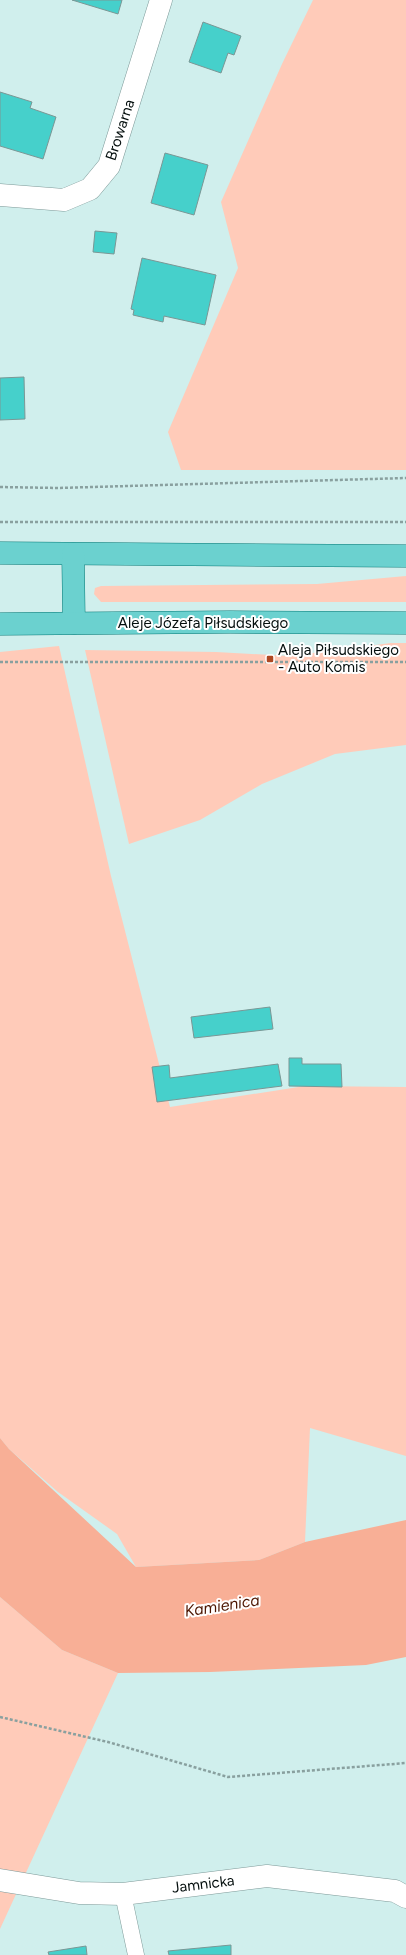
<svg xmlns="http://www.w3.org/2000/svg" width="406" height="1955" font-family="Figtree,sans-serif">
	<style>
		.green { fill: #ffcbb9 }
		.water { fill: #f8af96 }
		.building { fill: #46d0cb; stroke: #7a9795 }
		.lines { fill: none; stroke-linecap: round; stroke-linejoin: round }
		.lane-casing { stroke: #7d9998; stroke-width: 17 }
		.street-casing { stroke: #7d9998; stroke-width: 23 }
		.primary-casing { stroke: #077976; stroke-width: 23 }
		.path { stroke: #89a09f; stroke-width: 2.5; stroke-dasharray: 3 2; stroke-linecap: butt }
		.lane { stroke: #fff; stroke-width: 16 }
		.street { stroke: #fff; stroke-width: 22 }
		.primary { stroke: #6bd1cf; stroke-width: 22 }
		.poi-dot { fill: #af4822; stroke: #fff; stroke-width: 1.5 }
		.labels { text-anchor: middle; stroke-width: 4; stroke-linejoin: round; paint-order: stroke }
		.street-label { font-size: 15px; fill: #040e0d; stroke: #fff }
		.poi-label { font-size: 15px; fill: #040e0d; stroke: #fff; text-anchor: start }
		.water-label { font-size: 16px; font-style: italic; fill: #4c1501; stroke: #fff }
	</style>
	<rect width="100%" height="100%" fill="#d0efed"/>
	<g class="green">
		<polygon points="313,0 406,0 406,470 181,470 168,432 238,268 221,202 282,64"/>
		<polygon points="406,576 406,602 101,602 94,594 95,588 101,586 317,584"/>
		<polygon points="391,643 406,643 406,745 335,754 262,784 200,820 129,844 85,650 216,652 289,656"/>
		<polygon points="59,646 111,876 170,1107 305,1086 406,1087 406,1456 310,1428 305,1542 259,1560 136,1567 117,1534 58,1492 9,1449 0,1438 0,652"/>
		<polygon points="0,1597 62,1650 118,1673 0,1929"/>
	</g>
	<polygon class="water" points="0,1438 9,1449 136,1567 259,1560 305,1542 406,1520 406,1657 366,1665 210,1672 118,1673 62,1650 0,1597"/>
	<g class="building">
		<polygon points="72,0 122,0 118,14"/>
		<polygon points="203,22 241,36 234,55 228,53 221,73 189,62"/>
		<polygon points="0,92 32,102 30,108 56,117 43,159 0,146"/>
		<polygon points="165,153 208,165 194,215 151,203"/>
		<polygon points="95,231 117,233 114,254 93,252"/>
		<polygon points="142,258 216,275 205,325 164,316 163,322 133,315 134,310 131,309"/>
		<polygon points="24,377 25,419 0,420 0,378"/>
		<polygon points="270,1007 273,1029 194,1038 191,1017"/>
		<polygon points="289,1058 302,1058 302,1064 341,1064 342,1087 289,1086"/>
		<polygon points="278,1064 282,1086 157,1102 152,1067 169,1065 170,1078"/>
		<polygon points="231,1945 231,1955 169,1955 168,1951"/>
		<polygon points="86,1946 87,1955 49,1955 48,1952"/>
	</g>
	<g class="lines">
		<g class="lane-casing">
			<polyline id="lane" points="123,1894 136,1955"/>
		</g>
		<g class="street-casing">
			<g id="street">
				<polyline points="0,195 64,200 90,189 109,166 161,0"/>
				<polyline points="0,1880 79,1893 123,1894 267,1876 395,1891 406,1897"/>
			</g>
		</g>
		<g class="primary-casing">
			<g id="primary">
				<polyline points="0,553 406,556"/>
				<polyline points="73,554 74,623"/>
				<polyline points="0,624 230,622 406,623"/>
			</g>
		</g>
		<g class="path">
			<polyline points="0,487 58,488 406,478"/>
			<polyline points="0,522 406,522"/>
			<polyline points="0,662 406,662"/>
			<polyline points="0,1717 108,1742 228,1777 406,1763"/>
		</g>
		<use href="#lane" class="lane"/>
		<use href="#street" class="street"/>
		<use href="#primary" class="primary"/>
	</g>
	<rect class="poi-dot" x="266" y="655" width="8" height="8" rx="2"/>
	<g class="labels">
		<g class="street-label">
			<text transform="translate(120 130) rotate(-72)" y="5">Browarna</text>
			<text x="203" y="628">Aleje Józefa Piłsudskiego</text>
			<text transform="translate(203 1884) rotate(-7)" y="5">Jamnicka</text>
		</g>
		<g class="poi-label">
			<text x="278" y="655">Aleja Piłsudskiego<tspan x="278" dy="17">- Auto Komis</tspan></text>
		</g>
		<g class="water-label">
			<text transform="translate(222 1605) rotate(-9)" y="6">Kamienica</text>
		</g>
	</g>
</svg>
